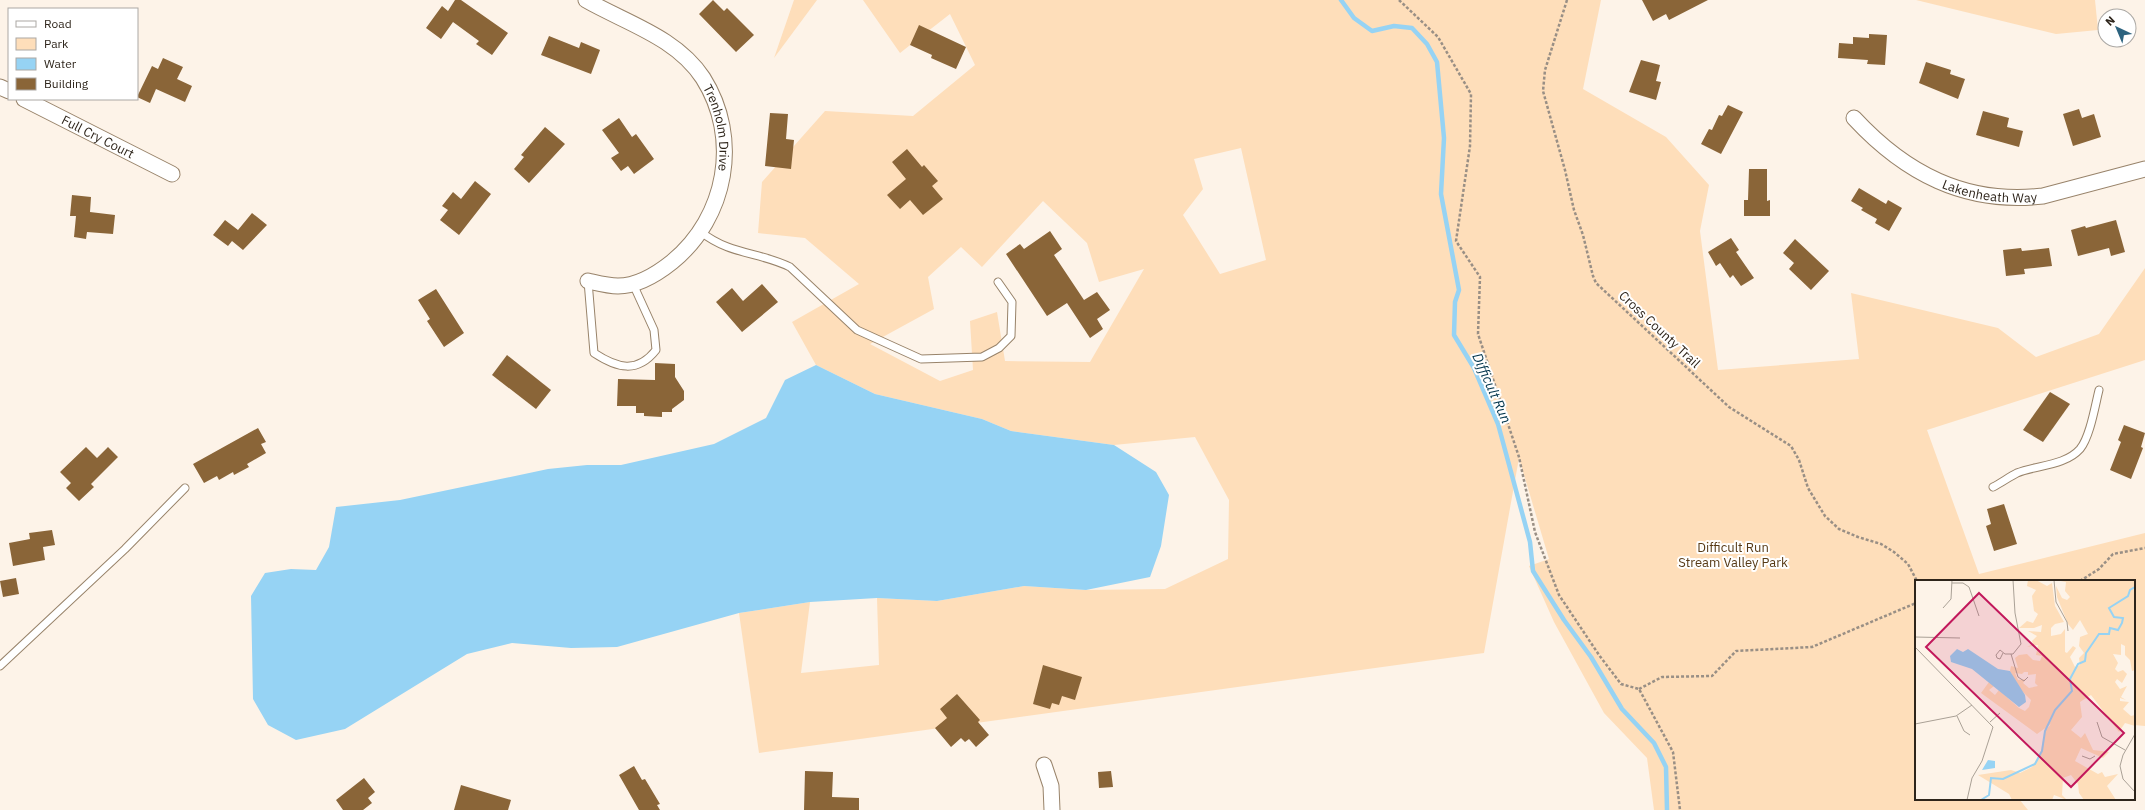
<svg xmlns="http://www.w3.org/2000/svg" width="2145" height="810" font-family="'IBM Plex Sans',sans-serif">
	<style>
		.green { fill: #fedeba; fill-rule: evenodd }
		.water { fill: #96d3f4 }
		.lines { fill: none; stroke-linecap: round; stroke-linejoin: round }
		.stream { stroke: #96d3f4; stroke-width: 4.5 }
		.building { fill: #8a6538 }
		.service-casing { stroke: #98836a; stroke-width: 9 }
		.minor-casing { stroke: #98836a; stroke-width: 17 }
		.path { stroke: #998f85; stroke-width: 2.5; stroke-dasharray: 3 2; stroke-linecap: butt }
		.service { stroke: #fff; stroke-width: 7 }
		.minor { stroke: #fff; stroke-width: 15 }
		.labels { text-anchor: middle; stroke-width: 4; stroke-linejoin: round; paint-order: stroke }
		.street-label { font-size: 13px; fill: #2e251b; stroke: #fff }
		.park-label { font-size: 13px; fill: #573a16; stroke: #fff }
		.water-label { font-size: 14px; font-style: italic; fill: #00344b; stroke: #fff }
		.inset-river { fill: none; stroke: #96d3f4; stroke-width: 2 }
		.inset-road { fill: none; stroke: #aaa196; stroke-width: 1 }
		.view { fill: #c2185b; fill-opacity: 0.15; stroke: #c2185b; stroke-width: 2 }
		.inset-edge { fill: none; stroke: #2e251b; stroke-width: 2 }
	</style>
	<rect width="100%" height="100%" fill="#fdf3e8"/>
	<g class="green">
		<polygon points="794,0 817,0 774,58"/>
		<path d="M 863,0 L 1601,0 L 1583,89 L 1666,137 L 1709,185 L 1700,231 L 1718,370 L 1859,359 L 1851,293 L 1998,328 L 2036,357 L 2099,334 L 2145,268 L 2145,360 L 1927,430 L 1979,574 L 2145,533 L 2145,726 L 2134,725 L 2134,581 L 1916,581 L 1916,799 L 2019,799 L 2028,810 L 1654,810 L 1647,758 L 1604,713 L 1554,622 L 1529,566 L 1549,559 L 1519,458 L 1484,653 L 759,753 L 739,613 L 810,602 L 801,673 L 879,665 L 877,598 L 937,601 L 1024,586 L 1086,590 L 1165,589 L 1228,559 L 1229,500 L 1195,437 L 1114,445 L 1011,431 L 982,419 L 875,394 L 816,365 L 792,322 L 859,284 L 805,238 L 758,233 L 762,182 L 825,111 L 913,116 L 975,65 L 950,14 L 900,53 ZM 1241,148 L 1266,260 L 1220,274 L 1183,215 L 1203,189 L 1194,159 ZM 1043,201 L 1087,243 L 1099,282 L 1144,269 L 1090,362 L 1005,361 L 997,312 L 970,321 L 973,370 L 940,381 L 870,344 L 934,309 L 928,277 L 961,247 L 982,267 Z"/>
		<polygon points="1916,0 2095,0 2098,30 2056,34"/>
	</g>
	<polygon class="water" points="816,365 875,394 982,419 1011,431 1114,445 1156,472 1169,495 1161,546 1150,577 1086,590 1024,586 937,601 877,598 810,602 739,613 617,647 571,648 512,643 467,654 345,729 296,740 268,725 253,699 251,596 265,573 291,569 316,570 329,547 336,507 400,500 548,469 587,465 621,465 714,444 766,418 785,380"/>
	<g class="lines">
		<polyline class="stream" points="1341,0 1354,18 1372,31 1394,26 1412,28 1427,44 1437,62 1444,138 1441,194 1459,290 1455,302 1454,335 1474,368 1498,424 1530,542 1533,571 1564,620 1591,657 1622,709 1654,743 1666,767 1667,810"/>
	</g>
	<g class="building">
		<polygon points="455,0 461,0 508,33 492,55 476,44 479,41 453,22 441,39 426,28 442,6 448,11"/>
		<polygon points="713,0 724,11 727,8 754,35 736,52 699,14"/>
		<polygon points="1642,0 1708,0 1669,20 1666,14 1653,21"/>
		<polygon points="919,25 966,47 956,69 931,58 932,55 910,45"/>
		<polygon points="1869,34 1887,35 1885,65 1867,64 1868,60 1838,58 1839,43 1853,44 1853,37 1869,38"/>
		<polygon points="549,36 579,48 581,42 600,50 591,74 541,55"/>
		<polygon points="163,58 183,67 177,79 192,86 185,102 156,89 150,103 137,97 152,66 158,69"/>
		<polygon points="1641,60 1660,65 1656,81 1661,82 1656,100 1629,92"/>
		<polygon points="1926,62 1951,70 1950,74 1965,79 1958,99 1919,83"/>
		<polygon points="1728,105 1743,112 1721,154 1701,144 1709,129 1712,130 1719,115 1722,116"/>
		<polygon points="2079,109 2082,118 2094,114 2101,137 2073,146 2063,114"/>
		<polygon points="1983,111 2009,118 2007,127 2023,131 2019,147 1976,135"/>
		<polygon points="770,113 788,114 786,139 794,140 791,169 765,166"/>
		<polygon points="619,118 632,137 636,134 654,159 634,174 628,166 621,171 611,158 619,153 602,130"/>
		<polygon points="545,127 565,144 529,183 514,169 524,157 521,155"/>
		<polygon points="907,149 922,167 924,165 938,181 932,186 943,199 923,215 910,200 900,209 887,195 906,179 892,162"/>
		<polygon points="1749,169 1767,169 1767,201 1770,200 1770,216 1744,216 1744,200 1748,200"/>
		<polygon points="475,181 491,194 459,235 440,220 448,210 442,206 453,192 461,199"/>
		<polygon points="1859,188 1886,204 1888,200 1902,208 1889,231 1875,223 1877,219 1861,210 1863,208 1851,201"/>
		<polygon points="72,195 91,197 90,212 115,215 113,234 87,232 86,239 74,237 76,216 70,216"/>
		<polygon points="252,213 267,225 243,250 232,241 228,246 213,235 225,220 238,230"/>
		<polygon points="2116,220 2125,252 2111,256 2109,248 2078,256 2071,230 2085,226 2086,228"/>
		<polygon points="1050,231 1062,249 1054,255 1084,300 1097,292 1110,310 1097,319 1103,329 1090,338 1067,303 1047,316 1006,254 1020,244 1024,249"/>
		<polygon points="1731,238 1739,250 1736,252 1754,278 1741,286 1733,275 1730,278 1720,263 1716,266 1708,252"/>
		<polygon points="1795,239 1829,271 1811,290 1789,269 1794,263 1783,253"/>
		<polygon points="2021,248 2022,251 2049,248 2052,266 2024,269 2025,274 2006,276 2003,250"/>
		<polygon points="762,284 778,302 742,332 716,302 732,288 743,301"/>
		<polygon points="436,289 464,333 444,347 427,321 430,319 418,300"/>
		<polygon points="507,355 551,390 536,409 492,375"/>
		<polygon points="655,363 675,364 675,377 684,391 684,400 672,409 672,412 662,412 662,417 644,416 644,413 636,413 636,406 617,406 618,379 655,380"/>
		<polygon points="2050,392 2070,404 2043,442 2023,430"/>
		<polygon points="2124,425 2145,433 2141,447 2143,448 2131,479 2110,470 2121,442 2118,440"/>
		<polygon points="258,428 266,442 261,444 266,453 247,464 249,467 234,475 233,472 219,480 217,476 204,483 193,464"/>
		<polygon points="86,447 97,458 108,447 118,457 91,484 94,487 79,501 66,488 71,483 60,472"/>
		<polygon points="2004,504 2017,544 1994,551 1986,526 1991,524 1987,509"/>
		<polygon points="52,530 55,545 43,547 45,560 13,566 9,543 30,539 29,533"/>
		<polygon points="16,578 19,594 3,597 0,581"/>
		<polygon points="1043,665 1082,677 1075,700 1062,696 1059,705 1052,703 1050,709 1033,704"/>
		<polygon points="957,694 980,720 978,722 989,735 976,747 969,739 965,742 961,738 951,747 935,728 947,718 940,709"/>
		<polygon points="634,766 642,780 645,779 660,804 657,805 660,810 639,810 619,775"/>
		<polygon points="805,771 833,772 832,797 859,798 859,810 804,810"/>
		<polygon points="1111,771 1113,787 1099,788 1098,772"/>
		<polygon points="364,778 375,792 368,798 372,803 363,810 343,810 336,800"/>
		<polygon points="461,785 511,800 508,810 454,810"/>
	</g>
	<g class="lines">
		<g class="service-casing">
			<g id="service">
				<path d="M 701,232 C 730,255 760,252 790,267 L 857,330 L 921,359 L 982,357 L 999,348 L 1011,336 L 1012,302 L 998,282"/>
				<path d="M 588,281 L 594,353 C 617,368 637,374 656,350 L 654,330 L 633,284"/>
				<path d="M 1993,487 C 2001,483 2009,477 2017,473 C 2036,465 2065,466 2080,449 C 2090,437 2095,406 2099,390"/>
				<polyline points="0,666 125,549 185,488"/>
			</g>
		</g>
		<g class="minor-casing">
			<g id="minor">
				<path id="s1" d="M 586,0 C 626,23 676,37 703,78 C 741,138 727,217 672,262 C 657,274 637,286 618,286 C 608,286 597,283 588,281"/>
				<polyline points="0,87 9,91"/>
				<path id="s2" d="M 24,99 L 172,174"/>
				<path id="s3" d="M 1854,118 C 1905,173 1965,205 2043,196 L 2145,169"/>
				<polyline points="1044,765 1051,786 1052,810"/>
			</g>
		</g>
		<g class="path">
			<polyline points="1399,0 1438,37 1471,94 1470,146 1456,241 1480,277 1478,334 1519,457 1535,532 1559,595 1599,655 1621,684 1639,689 1673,752 1680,810"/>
			<polyline points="1567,0 1545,70 1543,91 1565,170 1574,210 1583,235 1593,276 1596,283 1729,407 1791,446 1799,460 1808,488 1825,516 1839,529 1858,537 1881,544 1894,552 1908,564 1917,581"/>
			<polyline points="2080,581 2099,569 2113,554 2145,548"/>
			<polyline points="1639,689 1662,677 1712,676 1736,651 1812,647 1916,603"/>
		</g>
		<use href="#service" class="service"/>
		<use href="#minor" class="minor"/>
	</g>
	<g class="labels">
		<g class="street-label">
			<text dy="5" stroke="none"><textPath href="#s1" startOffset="195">Trenholm Drive</textPath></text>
			<text dy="5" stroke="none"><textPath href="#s2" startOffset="83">Full Cry Court</textPath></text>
			<text dy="5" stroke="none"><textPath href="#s3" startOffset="159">Lakenheath Way</textPath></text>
			<text transform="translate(1660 329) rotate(43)" y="5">Cross County Trail</text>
		</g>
		<g class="park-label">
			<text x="1733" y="552">Difficult Run<tspan x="1733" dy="15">Stream Valley Park</tspan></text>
		</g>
		<g class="water-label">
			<text transform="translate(1492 388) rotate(66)" y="5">Difficult Run</text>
		</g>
	</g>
	<g transform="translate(1915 580)">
		<rect width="220" height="220" fill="#fdf3e8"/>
		<path d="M 113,0 L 121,0 L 132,6 L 137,3 L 140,26 L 149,42 L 140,44 L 136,48 L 136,56 L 146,54 L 150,49 L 150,72 L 152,73 L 158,66 L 161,68 L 155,77 L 160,87 L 165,85 L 164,78 L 169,73 L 164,66 L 165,57 L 173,54 L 165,40 L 158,50 L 153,44 L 142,17 L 141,6 L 147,18 L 152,20 L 155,17 L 150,11 L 151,2 L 140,0 L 220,0 L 220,90 L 217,91 L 215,80 L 210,75 L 210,66 L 206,64 L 206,75 L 198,74 L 203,83 L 200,89 L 203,92 L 208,90 L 212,94 L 207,103 L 202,99 L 200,102 L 205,109 L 212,106 L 206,117 L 211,120 L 205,118 L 205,121 L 214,122 L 208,129 L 216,136 L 220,135 L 220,146 L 210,143 L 204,152 L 176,115 L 165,122 L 167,137 L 156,150 L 166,158 L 170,153 L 178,170 L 194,172 L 188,178 L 166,168 L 160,181 L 183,194 L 187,192 L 190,197 L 203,194 L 192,206 L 201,220 L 169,220 L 164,213 L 163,204 L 156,195 L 148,198 L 147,215 L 152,220 L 139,215 L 137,220 L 97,220 L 94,214 L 63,195 L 96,190 L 105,193 L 117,187 L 126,171 L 130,151 L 136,144 L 122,154 L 66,113 L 74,102 L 79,106 L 74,110 L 80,115 L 84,110 L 104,128 L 110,131 L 114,127 L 116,120 L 104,108 L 95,91 L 96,86 L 103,88 L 100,78 L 104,75 L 112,74 L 118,80 L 125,81 L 127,76 L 121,75 L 123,65 L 112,67 L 118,64 L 117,61 L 122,56 L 113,51 L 126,52 L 127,45 L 119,48 L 104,48 L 112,41 L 118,43 L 123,34 L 119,31 L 117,16 L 121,10 L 112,6 ZM 109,92 L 113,92 L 113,95 L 121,94 L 120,103 L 123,106 L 114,108 L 108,103 L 111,99 L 103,100 L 100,93 L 107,94 Z" fill="#fedeba" fill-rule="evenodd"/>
		<path d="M 42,69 L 48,72 L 53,69 L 83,89 L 95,91 L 110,115 L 111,122 L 104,127 L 57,89 L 36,82 L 35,76 ZM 73,180 L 80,181 L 80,188 L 67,190 Z" fill="#96d3f4"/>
		<path class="inset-river" d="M 66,220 L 74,215 L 76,198 L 88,199 L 120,184 L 127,171 L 130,151 L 140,130 L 157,111 L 155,99 L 163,84 L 170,81 L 171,73 L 184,54 L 194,54 L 195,48 L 203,50 L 207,43 L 208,38 L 199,37 L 194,28 L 213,16 L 215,10 L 220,7"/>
		<path class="inset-road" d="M 139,0 L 141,22 L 152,42 L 153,51M 37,3 L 48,3 L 54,7 L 64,36M 28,28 L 36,19 L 37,0M 0,57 L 45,58M 0,67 L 78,147 L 67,181 L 57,198 L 52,220M 88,73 L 85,79 L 82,78 L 81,75 L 85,70 L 90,74 L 98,74 L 106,64 L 100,33 L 98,0M 96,74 L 103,97 L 109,101 L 113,97M 42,136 L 49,151 L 55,155M 75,142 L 85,133M 182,142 L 187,157 L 210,170M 0,144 L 41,136 L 57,125M 220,154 L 208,175 L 205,186 L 208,199 L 220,212M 167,176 L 175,179 L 180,176"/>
		<path class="view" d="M 64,13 L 209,153 L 156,207 L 11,67 Z"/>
		<rect width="220" height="220" class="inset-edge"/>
	</g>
	<rect x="8" y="8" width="130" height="92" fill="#ffffff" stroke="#aba8a4"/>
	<rect x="16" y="21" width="20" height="6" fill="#ffffff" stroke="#aba8a4"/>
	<text x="44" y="28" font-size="12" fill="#2e251b">Road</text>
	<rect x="16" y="38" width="20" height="12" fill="#fedeba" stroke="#aba8a4"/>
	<text x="44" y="48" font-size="12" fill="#2e251b">Park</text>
	<rect x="16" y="58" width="20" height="12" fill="#96d3f4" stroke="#aba8a4"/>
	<text x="44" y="68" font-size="12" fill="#2e251b">Water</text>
	<rect x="16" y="78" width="20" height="12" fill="#8a6538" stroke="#aba8a4"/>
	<text x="44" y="88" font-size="12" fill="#2e251b">Building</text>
	<g transform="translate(2117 28) rotate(316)"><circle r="19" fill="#ffffff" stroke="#aba8a4"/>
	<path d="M0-3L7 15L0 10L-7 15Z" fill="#2d637f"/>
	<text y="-6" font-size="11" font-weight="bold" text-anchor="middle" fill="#2e251b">N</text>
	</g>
</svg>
